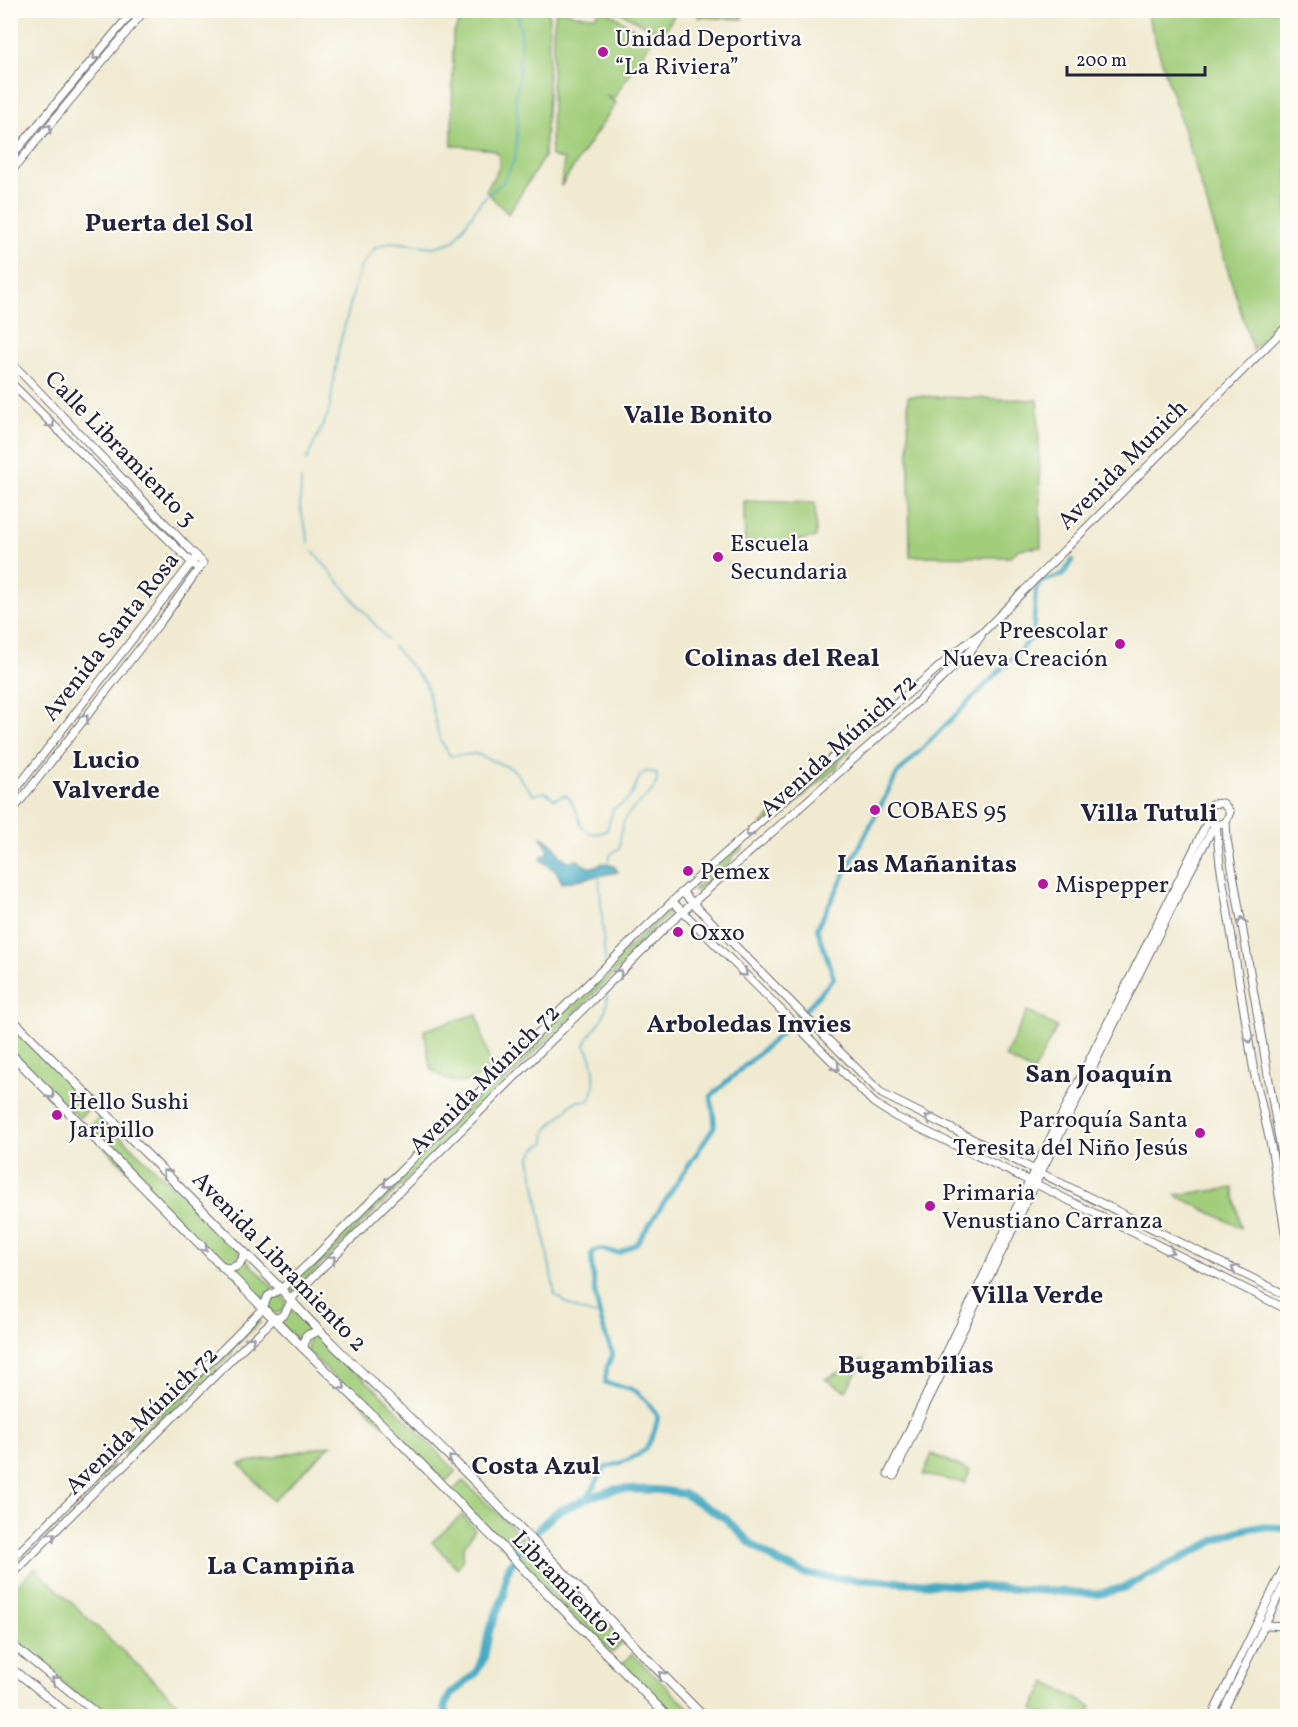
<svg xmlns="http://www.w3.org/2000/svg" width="1298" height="1727" font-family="Vollkorn,serif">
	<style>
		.green { fill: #a2ce7b; stroke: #62785b; stroke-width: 1.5 }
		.water { fill: #42a9c2; stroke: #32667e; stroke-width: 1.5 }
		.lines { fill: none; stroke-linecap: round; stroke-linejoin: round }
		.stream { stroke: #42a9c2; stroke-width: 1.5 }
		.canal { stroke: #42a9c2; stroke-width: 4.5 }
		.river { stroke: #42a9c2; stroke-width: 8 }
		.secondary-casing { stroke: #6a6870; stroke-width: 9 }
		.primary-casing { stroke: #6a6870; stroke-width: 10 }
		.secondary { stroke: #fff; stroke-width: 7 }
		.primary { stroke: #fff; stroke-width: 8 }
		.oneway { stroke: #9c9ca7 }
		.poi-dot { fill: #b5179e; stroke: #fdfcf7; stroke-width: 2 }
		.labels { text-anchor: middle; stroke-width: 4.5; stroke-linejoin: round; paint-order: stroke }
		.poi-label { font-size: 24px; fill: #22223b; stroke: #fdfcf7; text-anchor: start }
		.street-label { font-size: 24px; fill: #22223b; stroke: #fdfcf7 }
		.neighbourhood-label { font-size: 26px; font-weight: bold; fill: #22223b; stroke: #fdfcf7 }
	</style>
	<rect width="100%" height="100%" fill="#fdfcf7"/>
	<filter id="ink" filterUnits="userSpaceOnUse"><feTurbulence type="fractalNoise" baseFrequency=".0167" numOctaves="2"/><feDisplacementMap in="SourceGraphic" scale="12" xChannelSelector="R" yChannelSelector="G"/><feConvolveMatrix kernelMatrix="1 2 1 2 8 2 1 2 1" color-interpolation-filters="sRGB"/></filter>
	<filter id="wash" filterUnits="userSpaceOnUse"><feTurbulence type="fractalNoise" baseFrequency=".008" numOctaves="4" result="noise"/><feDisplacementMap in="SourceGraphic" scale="24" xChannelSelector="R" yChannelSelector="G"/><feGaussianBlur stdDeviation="1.35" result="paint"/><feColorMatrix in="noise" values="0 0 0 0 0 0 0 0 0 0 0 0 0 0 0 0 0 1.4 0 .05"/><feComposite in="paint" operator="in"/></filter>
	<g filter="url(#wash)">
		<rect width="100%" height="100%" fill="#f0ead1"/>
		<g class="green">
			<polygon points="465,11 484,11 487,14 499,16 504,11 547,11 549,15 548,96 544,157 508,214 486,191 499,168 499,155 494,150 452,145 453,34"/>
			<polygon points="556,11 565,11 574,15 596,16 599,11 607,11 652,40 613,99 605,95 616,103 561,186 564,160 551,156 553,32"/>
			<polygon points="618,11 677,11 662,35"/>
			<polygon points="701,11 735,11 743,19 698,17"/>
			<polygon points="1146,11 1287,11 1287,314 1253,350"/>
			<polygon points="908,396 1038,400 1041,547 1019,549 1010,557 910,556"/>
			<polygon points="744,501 815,503 816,537 745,551"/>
			<polygon points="850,745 851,750 839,761 837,767 752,840 751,837 759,830 763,823"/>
			<polygon points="740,844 743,848 733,856 731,861 699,889 695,891 693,890 702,881 702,878"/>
			<polygon points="671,906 673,908 673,911 647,935 643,945 292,1293 289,1292 288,1286"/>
			<polygon points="1027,1011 1057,1027 1033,1072 1005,1057"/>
			<path d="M 477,1014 L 492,1072 C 463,1084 457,1089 431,1069 L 424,1030 Z"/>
			<polygon points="10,1025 92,1106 79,1118 11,1051"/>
			<polygon points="100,1117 239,1249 240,1255 236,1263 229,1265 222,1263 86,1129"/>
			<polygon points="1233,1188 1241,1228 1175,1195"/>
			<polygon points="246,1260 274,1288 260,1301 232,1272"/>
			<circle cx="277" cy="1304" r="9"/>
			<polygon points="293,1309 312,1329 304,1332 299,1342 279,1321"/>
			<polygon points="258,1318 260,1322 233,1347 231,1354 134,1450 129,1454 126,1454 125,1449"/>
			<polygon points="317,1334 388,1401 456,1471 444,1483 307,1351 308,1336"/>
			<polygon points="863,1360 846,1391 825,1379"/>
			<polygon points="331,1445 273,1501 240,1464"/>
			<polygon points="932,1454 970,1471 965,1483 923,1475"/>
			<polygon points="111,1464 112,1467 11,1574 11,1563"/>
			<polygon points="463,1481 503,1518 623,1642 612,1653 586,1626 572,1616 450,1493"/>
			<polygon points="462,1515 475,1529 464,1547 462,1562 457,1568 432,1542"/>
			<polygon points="35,1568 191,1716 98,1716 11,1633 11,1591"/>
			<polygon points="632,1654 697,1716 672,1716 621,1665"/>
			<polygon points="1046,1682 1092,1707 1087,1716 1047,1716 1033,1709"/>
		</g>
		<path class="water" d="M 541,837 C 550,841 557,846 560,856 L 568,861 L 578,860 C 587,869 593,869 603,863 L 614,866 L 618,872 L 562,883 L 557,872 L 541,860 L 542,856 L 548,854 L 548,849 Z"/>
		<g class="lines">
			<g class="stream">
				<polyline points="306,461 329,412 339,347 360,268 375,248 391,242 434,247 454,241 482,200 503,182 515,159 518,121 515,95 518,85 521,32 518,21 520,10"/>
				<polyline points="301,480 300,507 309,543"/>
				<polyline points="312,550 387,639"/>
				<path d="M 393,646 L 426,684 L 440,739 L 450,756 L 476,754 L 513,769 L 532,793 L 536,795 C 545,790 547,792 554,799 L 564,795 L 569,797 L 578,815 L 582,828 C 591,834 597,836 607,830 L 613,809 C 618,806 625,803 629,798 C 639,789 635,764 657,774 C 659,795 633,803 625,819 C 621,827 620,839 619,848 L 612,853 L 607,863"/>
				<polyline points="599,874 605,961"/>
				<path d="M 600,1315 C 584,1314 567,1305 555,1295 L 530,1158 L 535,1149 L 545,1143 C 544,1126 551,1126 561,1116 C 572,1105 571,1099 589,1101 C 598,1086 595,1059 585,1046 C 586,1036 595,1031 600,1022 C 606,1013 608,1000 607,989"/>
			</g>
			<path class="canal" d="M 586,1499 L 605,1468 C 640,1456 651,1455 658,1416 C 650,1405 640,1390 625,1387 C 618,1385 612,1385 605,1383 L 607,1367 L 613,1354 C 599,1323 593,1288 591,1254 C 599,1245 609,1252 619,1253 L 637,1243 L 714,1127 C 716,1117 711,1107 711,1096 L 799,1017 L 834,978 L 817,929 L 818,926 L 897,774 L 1033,637 L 1036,590 L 1043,581 L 1063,575 L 1072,560"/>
			<polyline class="river" points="447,1716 445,1706 450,1695 475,1674 484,1658 489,1631 504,1595 506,1573 520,1548 540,1527 557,1512 593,1496 616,1489 659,1490 684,1494 725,1518 749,1542 780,1563 806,1574 835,1578 1098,1594 1123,1588 1228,1534 1254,1527 1288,1528"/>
		</g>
	</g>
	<g filter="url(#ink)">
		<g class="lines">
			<g class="secondary-casing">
				<g id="secondary">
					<polyline points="10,158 134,10"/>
					<polyline points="10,173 145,10"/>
					<polyline points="10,361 203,563 162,620 10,814"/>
					<polyline points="10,382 195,566"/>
					<polyline points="10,797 197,556"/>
					<polyline points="1226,822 1216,825 1209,819 1207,810 1211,804 1223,803 1230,812 1226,822 1227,839 1288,1190"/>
					<polyline points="1216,825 1220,864 1239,981 1254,1072 1271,1146 1288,1250"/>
					<polyline points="682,892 882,1094 1288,1296"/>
					<polyline points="673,902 874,1103 896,1117 1036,1184 1288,1310"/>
					<polyline points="888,1474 1034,1171 1209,819"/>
					<polyline points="894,1476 925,1407 1180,891 1215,824"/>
					<polyline points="10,1561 235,1337 263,1308 268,1296 281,1289 311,1261 562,1009 682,892 816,772 966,644 984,631 1288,325"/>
					<polyline points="10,1577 100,1486 121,1469 244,1347 274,1319 284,1315 294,1296 667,926 909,710 972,649 981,636"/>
					<polyline points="1263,1625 1288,1626"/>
					<polyline points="10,1643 100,1716"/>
					<polyline points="10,1667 71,1716"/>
					<polyline points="1212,1716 1288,1559"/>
					<polyline points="1221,1716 1288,1576"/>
				</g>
			</g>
			<g class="primary-casing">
				<g id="primary">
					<path d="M 10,1017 L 281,1289 C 333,1349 393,1400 449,1456 C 535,1541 618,1630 703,1716"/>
					<polyline points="10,1053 303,1348 394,1436 667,1716"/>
					<path d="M 225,1268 C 236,1269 243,1264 244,1252"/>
					<polyline points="303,1348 306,1336 318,1331"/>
				</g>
			</g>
			<use href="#secondary" class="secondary"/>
			<use href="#primary" class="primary"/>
		</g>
		<defs><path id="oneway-chevron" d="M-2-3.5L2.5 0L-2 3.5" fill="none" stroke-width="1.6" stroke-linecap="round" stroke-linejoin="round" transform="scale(1.5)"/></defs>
		<g class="oneway">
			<use href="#oneway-chevron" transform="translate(96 56) rotate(130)"/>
			<use href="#oneway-chevron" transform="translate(48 128) rotate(-51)"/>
			<use href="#oneway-chevron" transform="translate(51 424) rotate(45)"/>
			<use href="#oneway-chevron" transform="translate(85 718) rotate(-53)"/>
			<use href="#oneway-chevron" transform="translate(749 833) rotate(138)"/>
			<use href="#oneway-chevron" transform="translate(1242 921) rotate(-99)"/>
			<use href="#oneway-chevron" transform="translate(619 973) rotate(-45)"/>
			<use href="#oneway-chevron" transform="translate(744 973) rotate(44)"/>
			<use href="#oneway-chevron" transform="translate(1249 1039) rotate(80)"/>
			<use href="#oneway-chevron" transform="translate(836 1067) rotate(46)"/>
			<use href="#oneway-chevron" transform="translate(51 1095) rotate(46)"/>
			<use href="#oneway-chevron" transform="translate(929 1118) rotate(-153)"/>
			<use href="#oneway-chevron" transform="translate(166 1173) rotate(-135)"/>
			<use href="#oneway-chevron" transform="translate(387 1184) rotate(135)"/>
			<use href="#oneway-chevron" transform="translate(204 1248) rotate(44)"/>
			<use href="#oneway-chevron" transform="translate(1170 1251) rotate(26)"/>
			<use href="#oneway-chevron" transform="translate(332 1259) rotate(-45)"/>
			<use href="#oneway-chevron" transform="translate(1235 1269) rotate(-154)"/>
			<use href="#oneway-chevron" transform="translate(251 1340) rotate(-43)"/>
			<use href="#oneway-chevron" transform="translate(342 1386) rotate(44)"/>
			<use href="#oneway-chevron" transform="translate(452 1459) rotate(-135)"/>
			<use href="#oneway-chevron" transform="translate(52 1536) rotate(-45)"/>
			<use href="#oneway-chevron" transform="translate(662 1675) rotate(-134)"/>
			<use href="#oneway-chevron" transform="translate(55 1680) rotate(-141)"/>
		</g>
	</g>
	<g class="poi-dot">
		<circle cx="603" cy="52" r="6"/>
		<circle cx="718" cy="557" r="6"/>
		<circle cx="1120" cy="644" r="6"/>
		<circle cx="875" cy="810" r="6"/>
		<circle cx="688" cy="871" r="6"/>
		<circle cx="1043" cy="884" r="6"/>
		<circle cx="678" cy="932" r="6"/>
		<circle cx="57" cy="1115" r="6"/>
		<circle cx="1200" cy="1133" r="6"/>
		<circle cx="930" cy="1206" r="6"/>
	</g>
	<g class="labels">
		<g class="poi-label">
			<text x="615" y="46">Unidad Deportiva<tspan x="615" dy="28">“La Riviera”</tspan></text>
			<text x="730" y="551">Escuela<tspan x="730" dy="28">Secundaria</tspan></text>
			<text x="1108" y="638" text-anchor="end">Preescolar<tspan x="1108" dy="28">Nueva Creación</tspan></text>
			<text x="887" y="818">COBAES 95</text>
			<text x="700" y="879">Pemex</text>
			<text x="1055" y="892">Mispepper</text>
			<text x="690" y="940">Oxxo</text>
			<text x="69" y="1109">Hello Sushi<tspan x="69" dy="28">Jaripillo</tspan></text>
			<text x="1188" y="1127" text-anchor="end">Parroquía Santa<tspan x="1188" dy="28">Teresita del Niño Jesús</tspan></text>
			<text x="942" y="1200">Primaria<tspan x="942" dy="28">Venustiano Carranza</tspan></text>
		</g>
		<g class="street-label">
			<text transform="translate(121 448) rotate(46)" y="8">Calle Libramiento 3</text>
			<text transform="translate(1122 464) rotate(-45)" y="8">Avenida Munich</text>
			<text transform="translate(110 636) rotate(-52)" y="8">Avenida Santa Rosa</text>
			<text transform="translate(838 745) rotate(-42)" y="8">Avenida Múnich 72</text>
			<text transform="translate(484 1079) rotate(-45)" y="8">Avenida Múnich 72</text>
			<text transform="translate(280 1261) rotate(46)" y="8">Avenida Libramiento 2</text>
			<text transform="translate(141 1420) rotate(-44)" y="8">Avenida Múnich 72</text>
			<text transform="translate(568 1588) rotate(46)" y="8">Libramiento 2</text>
		</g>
		<g class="neighbourhood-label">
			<text x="169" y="231">Puerta del Sol</text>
			<text x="698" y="423">Valle Bonito</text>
			<text x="782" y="666">Colinas del Real</text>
			<text x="106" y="768">Lucio<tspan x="106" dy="30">Valverde</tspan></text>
			<text x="1149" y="821">Villa Tutuli</text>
			<text x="927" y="872">Las Mañanitas</text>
			<text x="749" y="1032">Arboledas Invies</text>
			<text x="1099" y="1082">San Joaquín</text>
			<text x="1037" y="1303">Villa Verde</text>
			<text x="916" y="1373">Bugambilias</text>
			<text x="536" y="1474">Costa Azul</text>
			<text x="281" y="1574">La Campiña</text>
		</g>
	</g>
	<rect width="1298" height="1727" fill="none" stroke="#fdfcf7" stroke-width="36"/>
	<path d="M1067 66v9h138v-9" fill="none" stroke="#22223b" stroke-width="3"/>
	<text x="1076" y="66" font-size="18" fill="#22223b" stroke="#fdfcf7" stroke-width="4.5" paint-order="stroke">200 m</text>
</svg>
